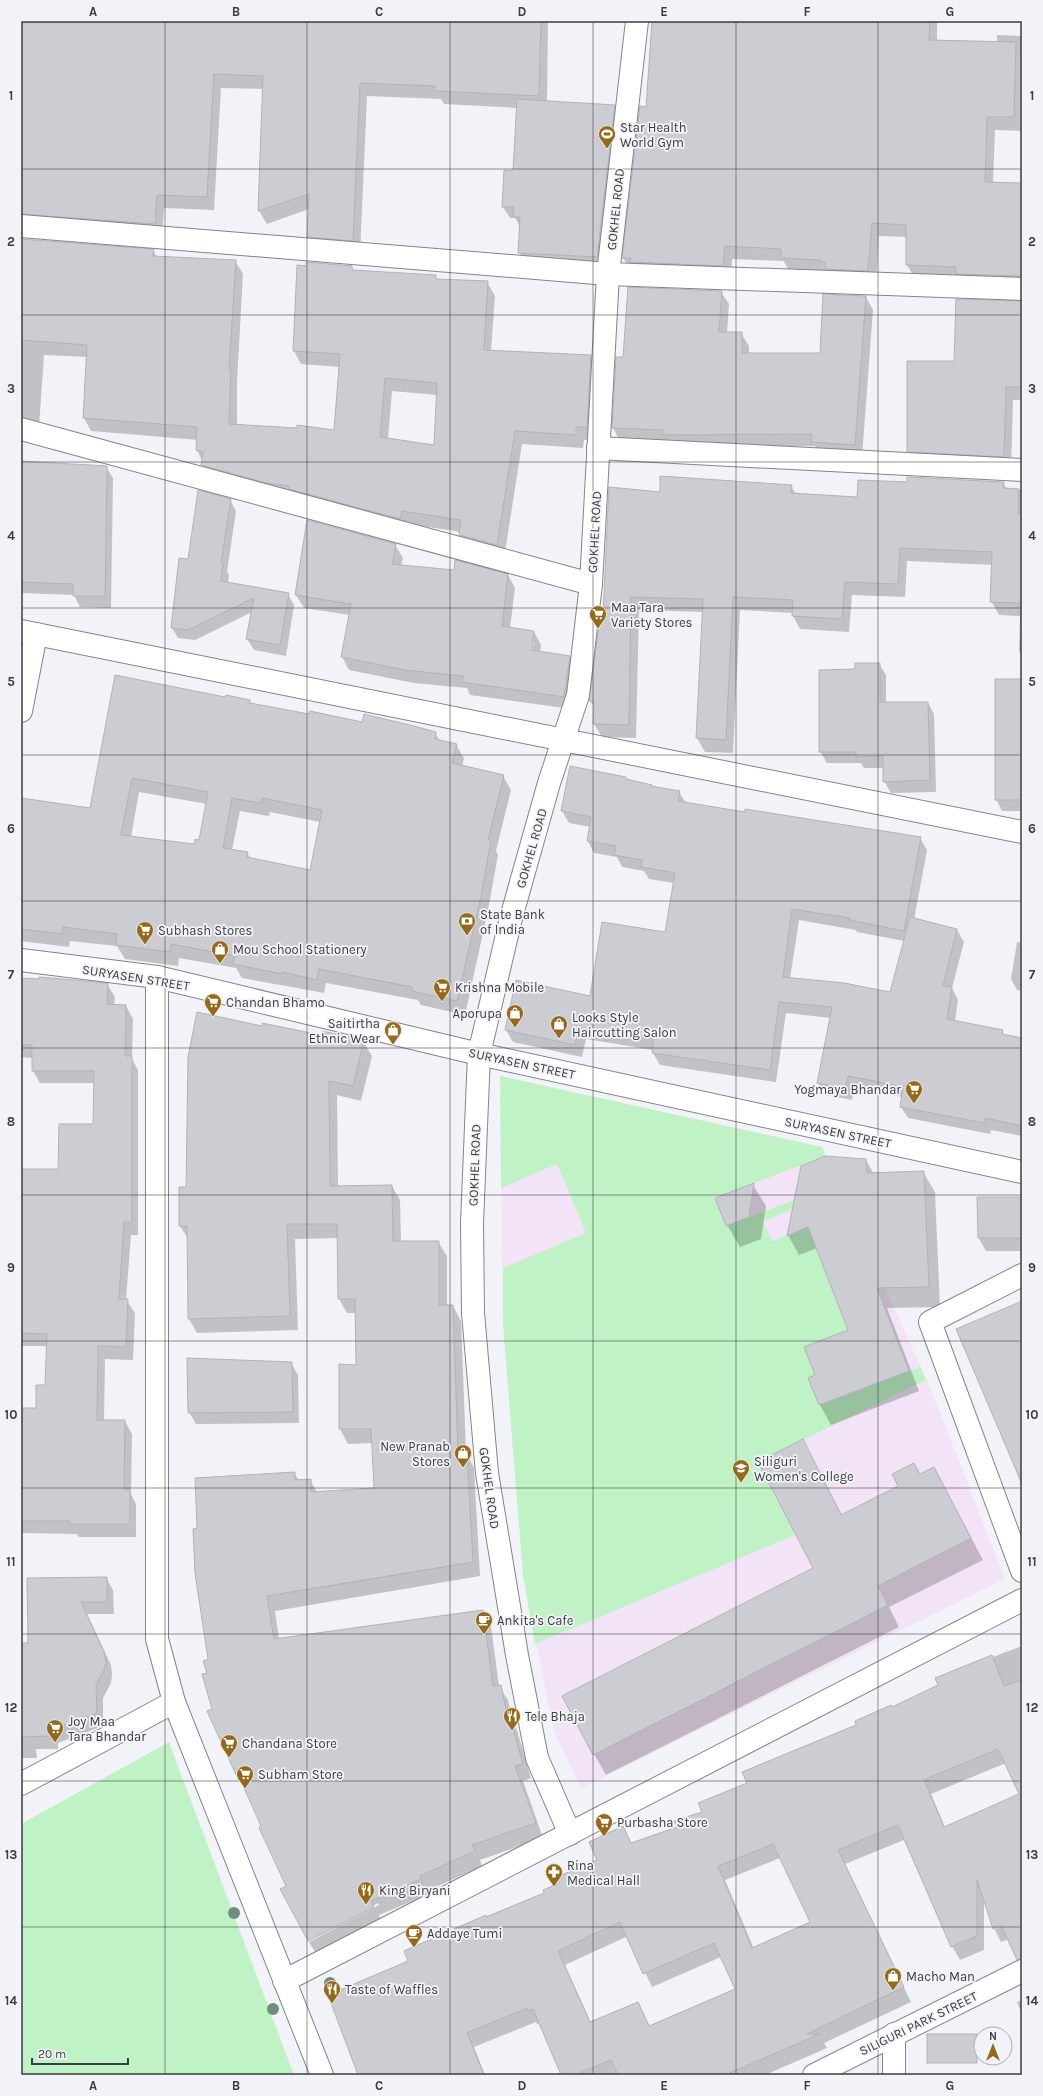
<svg xmlns="http://www.w3.org/2000/svg" width="1043" height="2096" font-family="Karla,sans-serif">
	<style>
		.education { fill: #f2e3f6 }
		.green { fill: #bff3c5 }
		.shadow { fill: #0003; fill-rule: evenodd }
		.building { fill: #cbcdd2; stroke: #b1b3b8; fill-rule: evenodd }
		.lines { fill: none; stroke-linecap: round; stroke-linejoin: round }
		.minor-casing { stroke: #83858a; stroke-width: 24 }
		.tertiary-casing { stroke: #83858a; stroke-width: 24 }
		.minor { stroke: #fff; stroke-width: 22 }
		.tertiary { stroke: #fff; stroke-width: 22 }
		.tree { fill: #728d7c }
		.grid { fill: none; stroke: #3b3c3e; stroke-width: 1; stroke-opacity: 0.55 }
		.labels { text-anchor: middle; stroke-width: 3.5; stroke-linejoin: round; paint-order: stroke }
		.poi-label { font-size: 13px; fill: #3b3c3e; stroke: #f1f3f8; text-anchor: start }
		.street-label { font-size: 13px; fill: #3b3c3e; stroke: #f1f3f8 }
		.neatline { fill: none; stroke: #3b3c3e; stroke-width: 1.5 }
		.grid-label { font-size: 13px; text-anchor: middle; font-weight: bold; fill: #3b3c3e }
	</style>
	<rect width="100%" height="100%" fill="#f1f3f8"/>
	<polygon class="education" points="500,1076 822,1147 932,1392 1005,1579 581,1788 553,1729 523,1575 503,1324"/>
	<g class="green">
		<polygon points="500,1076 822,1147 825,1156 715,1198 726,1226 797,1199 800,1207 763,1221 772,1241 808,1227 848,1330 804,1347 859,1358 808,1378 819,1405 920,1367 926,1380 758,1462 795,1535 535,1644 523,1575 503,1324 503,1268 586,1233 557,1164 501,1188"/>
		<polygon points="169,1742 294,2075 21,2075 21,1824"/>
	</g>
	<g class="shadow">
		<polygon points="21,21 548,21 547,102 614,106 621,117 604,268 526,264 519,252 521,228 515,218 510,218 503,207 514,172 518,108 444,104 441,99 367,96 360,254 316,250 308,237 309,209 267,224 259,211 264,89 221,88 214,210 164,208 162,237 21,230"/>
		<polygon points="653,21 937,21 937,41 997,42 997,35 1022,36 1022,131 995,130 993,183 1022,184 1022,289 915,278 907,265 907,237 879,236 876,284 789,271 784,261 732,259 731,279 631,271 623,258 647,108"/>
		<path d="M 21,240 L 153,250 L 157,257 L 235,261 L 243,274 L 237,381 L 237,426 L 335,431 L 340,367 L 301,364 L 294,351 L 351,267 L 354,271 L 435,276 L 437,280 L 487,282 L 495,296 L 491,351 L 590,356 L 598,370 L 594,440 L 584,440 L 583,448 L 522,444 L 504,558 L 468,548 L 460,535 L 461,532 L 409,524 L 210,478 L 197,450 L 198,440 L 91,431 L 84,418 L 87,357 L 44,355 L 39,427 L 21,425 ZM 392,391 L 438,395 L 435,446 L 388,439 Z"/>
		<polygon points="721,292 729,304 727,333 741,333 749,346 749,354 821,354 866,297 873,310 862,457 820,454 815,446 671,448 620,441 613,428 623,358"/>
		<polygon points="1022,302 1022,400 1013,400 1011,470 916,465 908,451 955,362"/>
		<polygon points="21,462 106,467 113,478 111,608 80,607 74,595 21,593"/>
		<polygon points="908,483 1003,483 1007,489 1022,490 1022,656 1019,651 1020,616 999,615 991,601 993,565 907,561 905,597 852,595 849,632 800,629 793,616 793,613 740,610 733,753 705,752 697,738 704,612 639,610 636,738 602,737 594,724 595,708 590,701 604,617 661,493 791,486 796,494 858,498"/>
		<polygon points="230,500 236,511 227,572 229,575 228,583 288,594 294,605 286,656 254,650 247,639 252,612 195,640 178,638 172,628 188,560"/>
		<path d="M 395,545 L 403,558 L 401,566 L 508,575 L 515,588 L 510,628 L 534,632 L 541,645 L 540,652 L 569,657 L 577,670 L 571,709 L 470,695 L 467,688 L 414,683 L 349,670 L 342,657 L 350,615 L 304,608 L 296,595 ZM 532,642 L 534,642 L 532,655 Z"/>
		<polygon points="879,664 886,675 886,703 928,703 934,714 936,792 891,793 884,781 884,768 864,768 861,763 827,763 820,751 856,670"/>
		<polygon points="1022,696 1022,811 1002,811 996,799"/>
		<path d="M 226,699 L 249,700 L 251,704 L 310,715 L 435,733 L 440,741 L 456,745 L 464,758 L 462,766 L 503,776 L 511,790 L 496,851 L 498,855 L 488,910 L 465,1015 L 421,1005 L 418,1000 L 326,983 L 324,993 L 242,978 L 236,968 L 179,958 L 178,966 L 125,959 L 117,946 L 70,941 L 69,947 L 21,941 L 21,815 L 91,809 ZM 139,792 L 207,804 L 200,841 L 195,845 L 131,838 ZM 240,811 L 269,816 L 270,812 L 320,822 L 310,871 L 251,859 L 247,853 L 232,850 Z"/>
		<path d="M 626,778 L 627,781 L 651,786 L 652,788 L 679,792 L 686,803 L 920,838 L 927,850 L 914,920 L 957,930 L 964,942 L 952,988 L 958,1000 L 955,1021 L 1002,1031 L 1005,1036 L 1022,1040 L 1022,1136 L 991,1130 L 990,1134 L 908,1118 L 901,1107 L 902,1097 L 854,1087 L 852,1100 L 825,1095 L 818,1083 L 831,1018 L 786,1013 L 776,1082 L 660,1065 L 653,1053 L 653,1050 L 586,1039 L 582,1057 L 513,1042 L 506,1030 L 591,997 L 666,933 L 674,883 L 649,879 L 644,871 L 622,867 L 617,857 L 594,853 L 588,841 L 590,827 L 569,823 L 562,811 ZM 799,920 L 856,930 L 857,932 L 904,941 L 891,993 L 790,979 Z"/>
		<polygon points="1017,942 1022,943 1022,991 1017,990 1011,979"/>
		<polygon points="21,979 107,984 115,997 114,1006 126,1006 133,1019 132,1059 138,1070 138,1235 131,1235 126,1300 135,1313 133,1360 105,1359 104,1421 125,1421 132,1434 131,1494 136,1504 136,1537 79,1537 77,1534 21,1533 21,1409 37,1409 46,1386 47,1346 21,1346 21,1170 59,1170 94,1125 94,1083 40,1083 33,1071 33,1058 21,1057"/>
		<polygon points="262,1027 363,1041 372,1056 361,1101 337,1095 338,1186 392,1186 400,1200 401,1242 438,1242 447,1256 447,1306 453,1306 461,1321 466,1452 474,1468 480,1576 275,1611 279,1639 482,1611 491,1626 499,1686 508,1700 513,1723 517,1730 531,1778 523,1781 543,1838 480,1860 482,1866 427,1891 429,1894 379,1915 382,1921 317,1955 309,1942 379,1905 378,1903 308,1940 263,1827 237,1775 213,1710 208,1674 209,1660 294,1473 299,1480 310,1480 317,1492 375,1489 373,1443 348,1444 340,1429 340,1365 357,1366 356,1313 347,1313 339,1299 339,1238 295,1239 298,1330 197,1333 189,1319 189,1240 180,1226 180,1188 187,1188"/>
		<polygon points="866,1160 874,1174 923,1172 935,1192 940,1307 887,1308 919,1391 831,1425 820,1405 810,1379 817,1376 849,1330 818,1248 799,1255 788,1235"/>
		<polygon points="753,1185 766,1206 761,1239 740,1247 727,1225"/>
		<polygon points="1022,1198 1022,1251 986,1251 978,1237"/>
		<polygon points="1022,1302 1022,1487 1011,1456"/>
		<polygon points="291,1363 298,1375 299,1423 196,1424 189,1412"/>
		<polygon points="802,1441 842,1515 934,1468 983,1560 889,1607 899,1627 606,1775 594,1754 814,1569"/>
		<polygon points="106,1578 113,1590 114,1614 87,1614 111,1665 112,1675 111,1683 103,1698 103,1726 58,1743 58,1749 36,1749 37,1758 21,1758 21,1644 29,1644"/>
		<path d="M 1022,1646 L 1022,1944 L 1009,1939 L 1001,1942 L 994,1928 L 984,1901 L 984,1950 L 960,1960 L 952,1946 L 904,1840 L 845,1864 L 911,2002 L 824,2043 L 827,2048 L 765,2075 L 562,2075 L 540,2023 L 537,2024 L 536,2022 L 474,2047 L 485,2075 L 356,2075 L 359,2074 L 409,1962 L 486,1918 L 546,1893 L 598,1860 L 622,1827 L 632,1844 L 678,1828 L 748,1784 L 858,1726 L 940,1685 L 937,1678 ZM 1006,1763 L 1020,1795 L 945,1827 L 931,1794 ZM 780,1858 L 812,1923 L 754,1949 L 725,1880 ZM 1006,1922 L 1006,1924 L 995,1929 L 995,1927 ZM 628,1936 L 652,1987 L 721,1957 L 737,1989 L 650,2027 L 638,2003 L 591,2023 L 565,1965 Z"/>
		<polygon points="1022,2000 1022,2014 1017,2002"/>
	</g>
	<g class="building">
		<polygon points="21,21 541,21 539,96 435,91 435,86 360,83 353,241 307,237 309,194 258,211 263,76 214,74 207,197 157,195 155,224 21,214"/>
		<polygon points="652,21 930,21 929,40 1016,42 1014,117 987,117 985,182 1022,183 1022,276 956,274 956,267 906,265 906,225 872,223 868,271 825,269 825,262 821,262 821,260 781,258 781,249 725,246 723,266 630,262 631,258 622,258 640,106 646,107"/>
		<polygon points="517,99 615,105 597,257 518,253 520,217 513,217 514,207 502,207 504,170 513,171"/>
		<path d="M 21,239 L 154,249 L 153,256 L 236,260 L 229,369 L 231,369 L 229,424 L 297,428 L 297,425 L 334,430 L 340,354 L 293,351 L 297,265 L 306,266 L 306,262 L 352,266 L 352,270 L 436,275 L 436,279 L 488,281 L 484,350 L 591,355 L 587,427 L 576,427 L 576,435 L 515,431 L 497,545 L 459,535 L 461,520 L 402,511 L 400,519 L 289,489 L 289,486 L 266,483 L 201,465 L 203,452 L 196,450 L 197,427 L 83,418 L 87,345 L 21,340 ZM 385,378 L 437,383 L 434,445 L 380,437 Z"/>
		<polygon points="628,287 722,291 719,332 742,332 742,353 820,353 823,294 866,296 855,445 811,442 812,434 663,435 663,430 612,428 616,357 623,357"/>
		<polygon points="956,299 1022,301 1022,387 1006,387 1004,457 907,452 907,361 954,361"/>
		<polygon points="21,461 107,466 105,596 73,596 73,584 21,582"/>
		<polygon points="660,476 792,485 791,493 857,497 858,480 907,482 907,477 1004,482 1003,488 1019,489 1018,514 1022,514 1022,603 990,602 992,552 900,548 898,584 845,582 842,619 792,616 793,600 733,597 726,740 696,738 703,599 631,597 629,725 593,724 594,702 589,701 600,616 603,616 609,487 660,492"/>
		<polygon points="198,490 231,499 221,563 223,563 221,581 289,593 280,645 246,639 254,598 188,630 171,628 179,558 188,559"/>
		<polygon points="307,520 396,544 392,564 454,570 455,560 508,574 502,626 534,631 532,650 570,656 564,697 462,682 463,676 405,670 341,657 351,604 295,595"/>
		<polygon points="855,663 880,663 880,702 928,702 930,780 883,782 883,756 856,757 856,752 819,752 819,670 855,669"/>
		<path d="M 115,675 L 225,697 L 226,695 L 250,700 L 250,703 L 309,714 L 310,711 L 362,722 L 364,714 L 418,727 L 436,732 L 435,739 L 457,744 L 452,763 L 504,775 L 488,840 L 491,840 L 481,896 L 457,1001 L 412,991 L 412,987 L 319,969 L 317,980 L 282,972 L 282,974 L 233,964 L 235,956 L 171,944 L 170,952 L 116,945 L 117,934 L 63,927 L 62,934 L 21,929 L 21,798 L 90,808 ZM 132,778 L 208,792 L 199,840 L 195,839 L 194,844 L 121,835 ZM 232,798 L 261,803 L 262,798 L 322,810 L 310,870 L 247,857 L 248,852 L 223,848 Z"/>
		<rect x="995" y="679" width="27" height="121"/>
		<polygon points="570,766 626,777 626,779 652,785 651,786 680,791 678,801 745,812 745,809 921,837 904,931 849,920 850,918 792,909 783,977 844,983 890,992 910,917 957,929 943,986 952,987 947,1019 1003,1030 1002,1034 1022,1038 1022,1126 985,1118 984,1123 900,1107 903,1087 848,1076 845,1089 817,1083 832,1007 779,1002 770,1070 652,1053 654,1039 579,1028 575,1045 505,1030 516,980 590,996 602,922 665,932 675,873 641,867 642,860 614,855 616,846 587,841 591,817 561,811"/>
		<polygon points="39,977 108,983 107,1004 126,1005 125,1056 132,1056 132,1222 124,1222 119,1299 128,1299 126,1347 98,1346 97,1420 125,1420 124,1490 130,1490 130,1524 70,1524 70,1521 21,1521 21,1408 36,1408 36,1385 45,1385 47,1334 21,1333 21,1169 58,1169 59,1124 93,1124 94,1071 32,1071 32,1045 21,1045 21,978 39,979"/>
		<polygon points="197,1012 262,1026 262,1023 321,1035 322,1031 364,1040 353,1086 329,1081 330,1186 392,1185 393,1241 439,1241 439,1305 453,1305 458,1452 467,1452 473,1562 267,1596 274,1639 483,1610 493,1686 501,1685 507,1715 509,1714 523,1764 515,1766 536,1823 472,1845 475,1851 420,1876 421,1879 371,1901 374,1907 308,1941 280,1889 286,1886 259,1828 261,1826 238,1774 236,1775 207,1711 212,1709 202,1674 207,1673 203,1661 208,1659 195,1573 193,1529 197,1528 195,1478 295,1472 295,1480 311,1479 311,1492 374,1488 371,1429 339,1429 339,1364 356,1365 355,1299 338,1299 337,1224 287,1224 290,1316 188,1319 187,1226 179,1226 179,1187 186,1187 188,1057"/>
		<polygon points="825,1156 866,1159 867,1173 924,1171 929,1287 877,1288 909,1371 819,1405 808,1378 815,1375 804,1347 848,1330 808,1227 787,1236 801,1166"/>
		<polygon points="754,1183 749,1217 726,1226 715,1198"/>
		<polygon points="977,1197 1022,1197 1022,1238 978,1238"/>
		<polygon points="1022,1301 1022,1484 956,1329"/>
		<polygon points="187,1358 292,1362 293,1412 188,1413"/>
		<polygon points="803,1439 841,1515 898,1486 892,1474 914,1463 920,1474 934,1467 971,1538 878,1586 888,1605 593,1755 562,1696 813,1568 758,1462"/>
		<polygon points="107,1577 107,1602 81,1602 104,1652 106,1662 104,1670 96,1685 97,1713 51,1730 51,1736 21,1737 21,1643 28,1643 27,1578"/>
		<path d="M 992,1655 L 1004,1686 L 1022,1680 L 1022,1959 L 1017,1960 L 1001,1925 L 993,1929 L 977,1880 L 977,1936 L 951,1947 L 898,1825 L 838,1850 L 904,1987 L 807,2034 L 820,2034 L 725,2075 L 618,2075 L 611,2060 L 575,2075 L 561,2075 L 533,2009 L 528,2011 L 527,2008 L 467,2033 L 484,2075 L 358,2075 L 328,1995 L 408,1961 L 404,1951 L 486,1915 L 486,1917 L 544,1893 L 543,1890 L 560,1883 L 557,1877 L 597,1860 L 589,1842 L 623,1826 L 631,1843 L 677,1827 L 674,1821 L 702,1812 L 698,1803 L 747,1783 L 742,1772 L 856,1725 L 855,1721 L 891,1705 L 892,1707 L 938,1685 L 935,1678 ZM 998,1749 L 1019,1794 L 944,1827 L 924,1780 ZM 773,1844 L 810,1922 L 752,1948 L 718,1866 ZM 620,1922 L 643,1974 L 714,1943 L 735,1989 L 649,2026 L 638,2002 L 590,2022 L 558,1951 Z"/>
		<rect x="927" y="2034" width="50" height="29"/>
	</g>
	<g class="lines">
		<g class="minor-casing">
			<g id="minor">
				<polyline points="21,226 608,274 1022,289"/>
				<polyline points="21,429 591,584"/>
				<polyline points="598,448 1022,470"/>
				<polyline points="21,631 1022,832"/>
				<polyline points="21,711 36,634"/>
				<polyline points="21,960 157,977 479,1054 1022,1172"/>
				<polyline points="157,977 157,1639 174,1702 322,2075"/>
				<polyline points="1022,1275 930,1322 1022,1571"/>
				<polyline points="21,1784 174,1702"/>
				<polyline points="570,1834 537,1758 517,1655 487,1473 473,1313 472,1223 479,1054 511,918 549,783 578,695 591,584 608,274 637,21"/>
				<polyline points="284,1981 1022,1600"/>
				<polyline points="894,2034 894,2075"/>
			</g>
		</g>
		<g class="tertiary-casing">
			<polyline id="tertiary" points="814,2075 1022,1971"/>
		</g>
		<use href="#minor" class="minor"/>
		<use href="#tertiary" class="tertiary"/>
	</g>
	<g class="tree">
		<circle cx="234" cy="1913" r="6"/>
		<circle cx="330" cy="1983" r="6"/>
		<circle cx="273" cy="2009" r="6"/>
	</g>
	<path class="grid" d="M 165,21 L 165,2075M 307,21 L 307,2075M 450,21 L 450,2075M 593,21 L 593,2075M 736,21 L 736,2075M 878,21 L 878,2075M 21,169 L 1022,169M 21,315 L 1022,315M 21,462 L 1022,462M 21,608 L 1022,608M 21,755 L 1022,755M 21,901 L 1022,901M 21,1048 L 1022,1048M 21,1195 L 1022,1195M 21,1341 L 1022,1341M 21,1488 L 1022,1488M 21,1634 L 1022,1634M 21,1781 L 1022,1781M 21,1927 L 1022,1927"/>
	<defs>
		<g id="stadium-pin" transform="scale(0.9)"><path d="M0 17L-7.5 6A9.5 9.5 0 1 1 7.5 6Z" fill="#956a16" stroke="#f1f3f8"/><path d="M0-5a6.5 5 0 1 0 0 10a6.5 5 0 1 0 0-10ZM-3.5-1.8h7v3.6h-7Z" fill="#fff"/></g>
		<g id="supermarket-pin" transform="scale(0.9)"><path d="M0 17L-7.5 6A9.5 9.5 0 1 1 7.5 6Z" fill="#956a16" stroke="#f1f3f8"/><path d="M-6-5.5h2.5l.6 2H6L4.5 2H-2.5L-4.4-4H-6ZM-1.5 3.2a1.3 1.3 0 1 0 .1 0ZM3 3.2a1.3 1.3 0 1 0 .1 0Z" fill="#fff"/></g>
		<g id="bank-pin" transform="scale(0.9)"><path d="M0 17L-7.5 6A9.5 9.5 0 1 1 7.5 6Z" fill="#956a16" stroke="#f1f3f8"/><path d="M-6-4H6V4H-6ZM0-2.3a2.3 2.3 0 1 0 0 4.6a2.3 2.3 0 1 0 0-4.6Z" fill="#fff"/></g>
		<g id="shop-pin" transform="scale(0.9)"><path d="M0 17L-7.5 6A9.5 9.5 0 1 1 7.5 6Z" fill="#956a16" stroke="#f1f3f8"/><path d="M-5-2.5h2.3a2.7 3.5 0 0 1 5.4 0H5L5.5 6h-11ZM-1.5-2.5h3a1.5 2.3 0 0 0-3 0Z" fill="#fff"/></g>
		<g id="university-pin" transform="scale(0.9)"><path d="M0 17L-7.5 6A9.5 9.5 0 1 1 7.5 6Z" fill="#956a16" stroke="#f1f3f8"/><path d="M0-5L7-2L0 1L-7-2ZM-4 1L0 2.5L4 1V4Q0 6-4 4Z" fill="#fff"/></g>
		<g id="cafe-pin" transform="scale(0.9)"><path d="M0 17L-7.5 6A9.5 9.5 0 1 1 7.5 6Z" fill="#956a16" stroke="#f1f3f8"/><path d="M-5.5-4.5H6V0H3Q3 3.5 0 3.5H-2.5Q-5.5 3.5-5.5 0ZM3-3.2v2h1.7v-2ZM-6 4.5H4V6H-6Z" fill="#fff"/></g>
		<g id="restaurant-pin" transform="scale(0.9)"><path d="M0 17L-7.5 6A9.5 9.5 0 1 1 7.5 6Z" fill="#956a16" stroke="#f1f3f8"/><path d="M-5-6h1v4h1v-4h1v4h1v-4h1v5L-1.5 .5V6h-2V.5L-5-1ZM5-6V6H3V1.5H1.5Q1.5-4 5-6Z" fill="#fff"/></g>
		<g id="pharmacy-pin" transform="scale(0.9)"><path d="M0 17L-7.5 6A9.5 9.5 0 1 1 7.5 6Z" fill="#956a16" stroke="#f1f3f8"/><path d="M-2-6h4v4h4v4h-4v4h-4v-4h-4v-4h4Z" fill="#fff"/></g>
	</defs>
	<g fill-rule="evenodd">
		<use href="#stadium-pin" x="607" y="134"/>
		<use href="#supermarket-pin" x="598" y="614"/>
		<use href="#bank-pin" x="467" y="921"/>
		<use href="#supermarket-pin" x="145" y="930"/>
		<use href="#shop-pin" x="220" y="949"/>
		<use href="#supermarket-pin" x="442" y="987"/>
		<use href="#supermarket-pin" x="213" y="1002"/>
		<use href="#shop-pin" x="515" y="1013"/>
		<use href="#shop-pin" x="559" y="1024"/>
		<use href="#shop-pin" x="393" y="1030"/>
		<use href="#supermarket-pin" x="914" y="1089"/>
		<use href="#shop-pin" x="463" y="1453"/>
		<use href="#university-pin" x="741" y="1468"/>
		<use href="#cafe-pin" x="484" y="1620"/>
		<use href="#restaurant-pin" x="512" y="1716"/>
		<use href="#supermarket-pin" x="55" y="1728"/>
		<use href="#supermarket-pin" x="229" y="1743"/>
		<use href="#supermarket-pin" x="245" y="1774"/>
		<use href="#supermarket-pin" x="604" y="1822"/>
		<use href="#pharmacy-pin" x="554" y="1872"/>
		<use href="#restaurant-pin" x="366" y="1890"/>
		<use href="#cafe-pin" x="414" y="1933"/>
		<use href="#shop-pin" x="893" y="1976"/>
		<use href="#restaurant-pin" x="332" y="1989"/>
	</g>
	<g class="labels">
		<g class="poi-label">
			<text x="620" y="132">Star Health<tspan x="620" dy="15">World Gym</tspan></text>
			<text x="611" y="612">Maa Tara<tspan x="611" dy="15">Variety Stores</tspan></text>
			<text x="480" y="919">State Bank<tspan x="480" dy="15">of India</tspan></text>
			<text x="158" y="935">Subhash Stores</text>
			<text x="233" y="954">Mou School Stationery</text>
			<text x="455" y="992">Krishna Mobile</text>
			<text x="226" y="1007">Chandan Bhamo</text>
			<text x="502" y="1018" text-anchor="end">Aporupa</text>
			<text x="572" y="1022">Looks Style<tspan x="572" dy="15">Haircutting Salon</tspan></text>
			<text x="380" y="1028" text-anchor="end">Saitirtha<tspan x="380" dy="15">Ethnic Wear</tspan></text>
			<text x="901" y="1094" text-anchor="end">Yogmaya Bhandar</text>
			<text x="450" y="1451" text-anchor="end">New Pranab<tspan x="450" dy="15">Stores</tspan></text>
			<text x="754" y="1466">Siliguri<tspan x="754" dy="15">Women's College</tspan></text>
			<text x="497" y="1625">Ankita's Cafe</text>
			<text x="525" y="1721">Tele Bhaja</text>
			<text x="68" y="1726">Joy Maa<tspan x="68" dy="15">Tara Bhandar</tspan></text>
			<text x="242" y="1748">Chandana Store</text>
			<text x="258" y="1779">Subham Store</text>
			<text x="617" y="1827">Purbasha Store</text>
			<text x="567" y="1870">Rina<tspan x="567" dy="15">Medical Hall</tspan></text>
			<text x="379" y="1895">King Biryani</text>
			<text x="427" y="1938">Addaye Tumi</text>
			<text x="906" y="1981">Macho Man</text>
			<text x="345" y="1994">Taste of Waffles</text>
		</g>
		<g class="street-label">
			<text transform="translate(615 209) rotate(-84)" y="5">GOKHEL ROAD</text>
			<text transform="translate(594 532) rotate(-87)" y="5">GOKHEL ROAD</text>
			<text transform="translate(531 848) rotate(-74)" y="5">GOKHEL ROAD</text>
			<text transform="translate(136 977) rotate(9)" y="5">SURYASEN STREET</text>
			<text transform="translate(522 1063) rotate(12)" y="5">SURYASEN STREET</text>
			<text transform="translate(838 1132) rotate(12)" y="5">SURYASEN STREET</text>
			<text transform="translate(474 1165) rotate(-88)" y="5">GOKHEL ROAD</text>
			<text transform="translate(490 1488) rotate(82)" y="5">GOKHEL ROAD</text>
			<text transform="translate(918 2023) rotate(-26)" y="5">SILIGURI PARK STREET</text>
		</g>
	</g>
	<rect width="1043" height="2096" fill="none" stroke="#f1f3f8" stroke-width="44"/>
	<g transform="translate(993 2046)"><circle r="19" fill="#f1f3f8" stroke="#a8aaae"/>
	<path d="M0-3L7 15L0 10L-7 15Z" fill="#956a16"/>
	<text y="-6" font-size="11" font-weight="bold" text-anchor="middle" fill="#3b3c3e">N</text>
	</g>
	<path d="M32 2058v6h96v-6" fill="none" stroke="#3b3c3e" stroke-width="2"/>
	<text x="38" y="2058" font-size="12" fill="#3b3c3e" stroke="#f1f3f8" stroke-width="3" paint-order="stroke">20 m</text>
	<rect x="22" y="22" width="999" height="2052" class="neatline"/>
	<g class="grid-label">
		<text x="93" y="16">A</text>
		<text x="236" y="16">B</text>
		<text x="379" y="16">C</text>
		<text x="522" y="16">D</text>
		<text x="664" y="16">E</text>
		<text x="807" y="16">F</text>
		<text x="950" y="16">G</text>
		<text x="11" y="100">1</text>
		<text x="1032" y="100">1</text>
		<text x="11" y="246">2</text>
		<text x="1032" y="246">2</text>
		<text x="11" y="393">3</text>
		<text x="1032" y="393">3</text>
		<text x="11" y="540">4</text>
		<text x="1032" y="540">4</text>
		<text x="11" y="686">5</text>
		<text x="1032" y="686">5</text>
		<text x="11" y="833">6</text>
		<text x="1032" y="833">6</text>
		<text x="11" y="979">7</text>
		<text x="1032" y="979">7</text>
		<text x="11" y="1126">8</text>
		<text x="1032" y="1126">8</text>
		<text x="11" y="1272">9</text>
		<text x="1032" y="1272">9</text>
		<text x="11" y="1419">10</text>
		<text x="1032" y="1419">10</text>
		<text x="11" y="1566">11</text>
		<text x="1032" y="1566">11</text>
		<text x="11" y="1712">12</text>
		<text x="1032" y="1712">12</text>
		<text x="11" y="1859">13</text>
		<text x="1032" y="1859">13</text>
		<text x="11" y="2005">14</text>
		<text x="1032" y="2005">14</text>
		<text x="93" y="2090">A</text>
		<text x="236" y="2090">B</text>
		<text x="379" y="2090">C</text>
		<text x="522" y="2090">D</text>
		<text x="664" y="2090">E</text>
		<text x="807" y="2090">F</text>
		<text x="950" y="2090">G</text>
	</g>
</svg>
